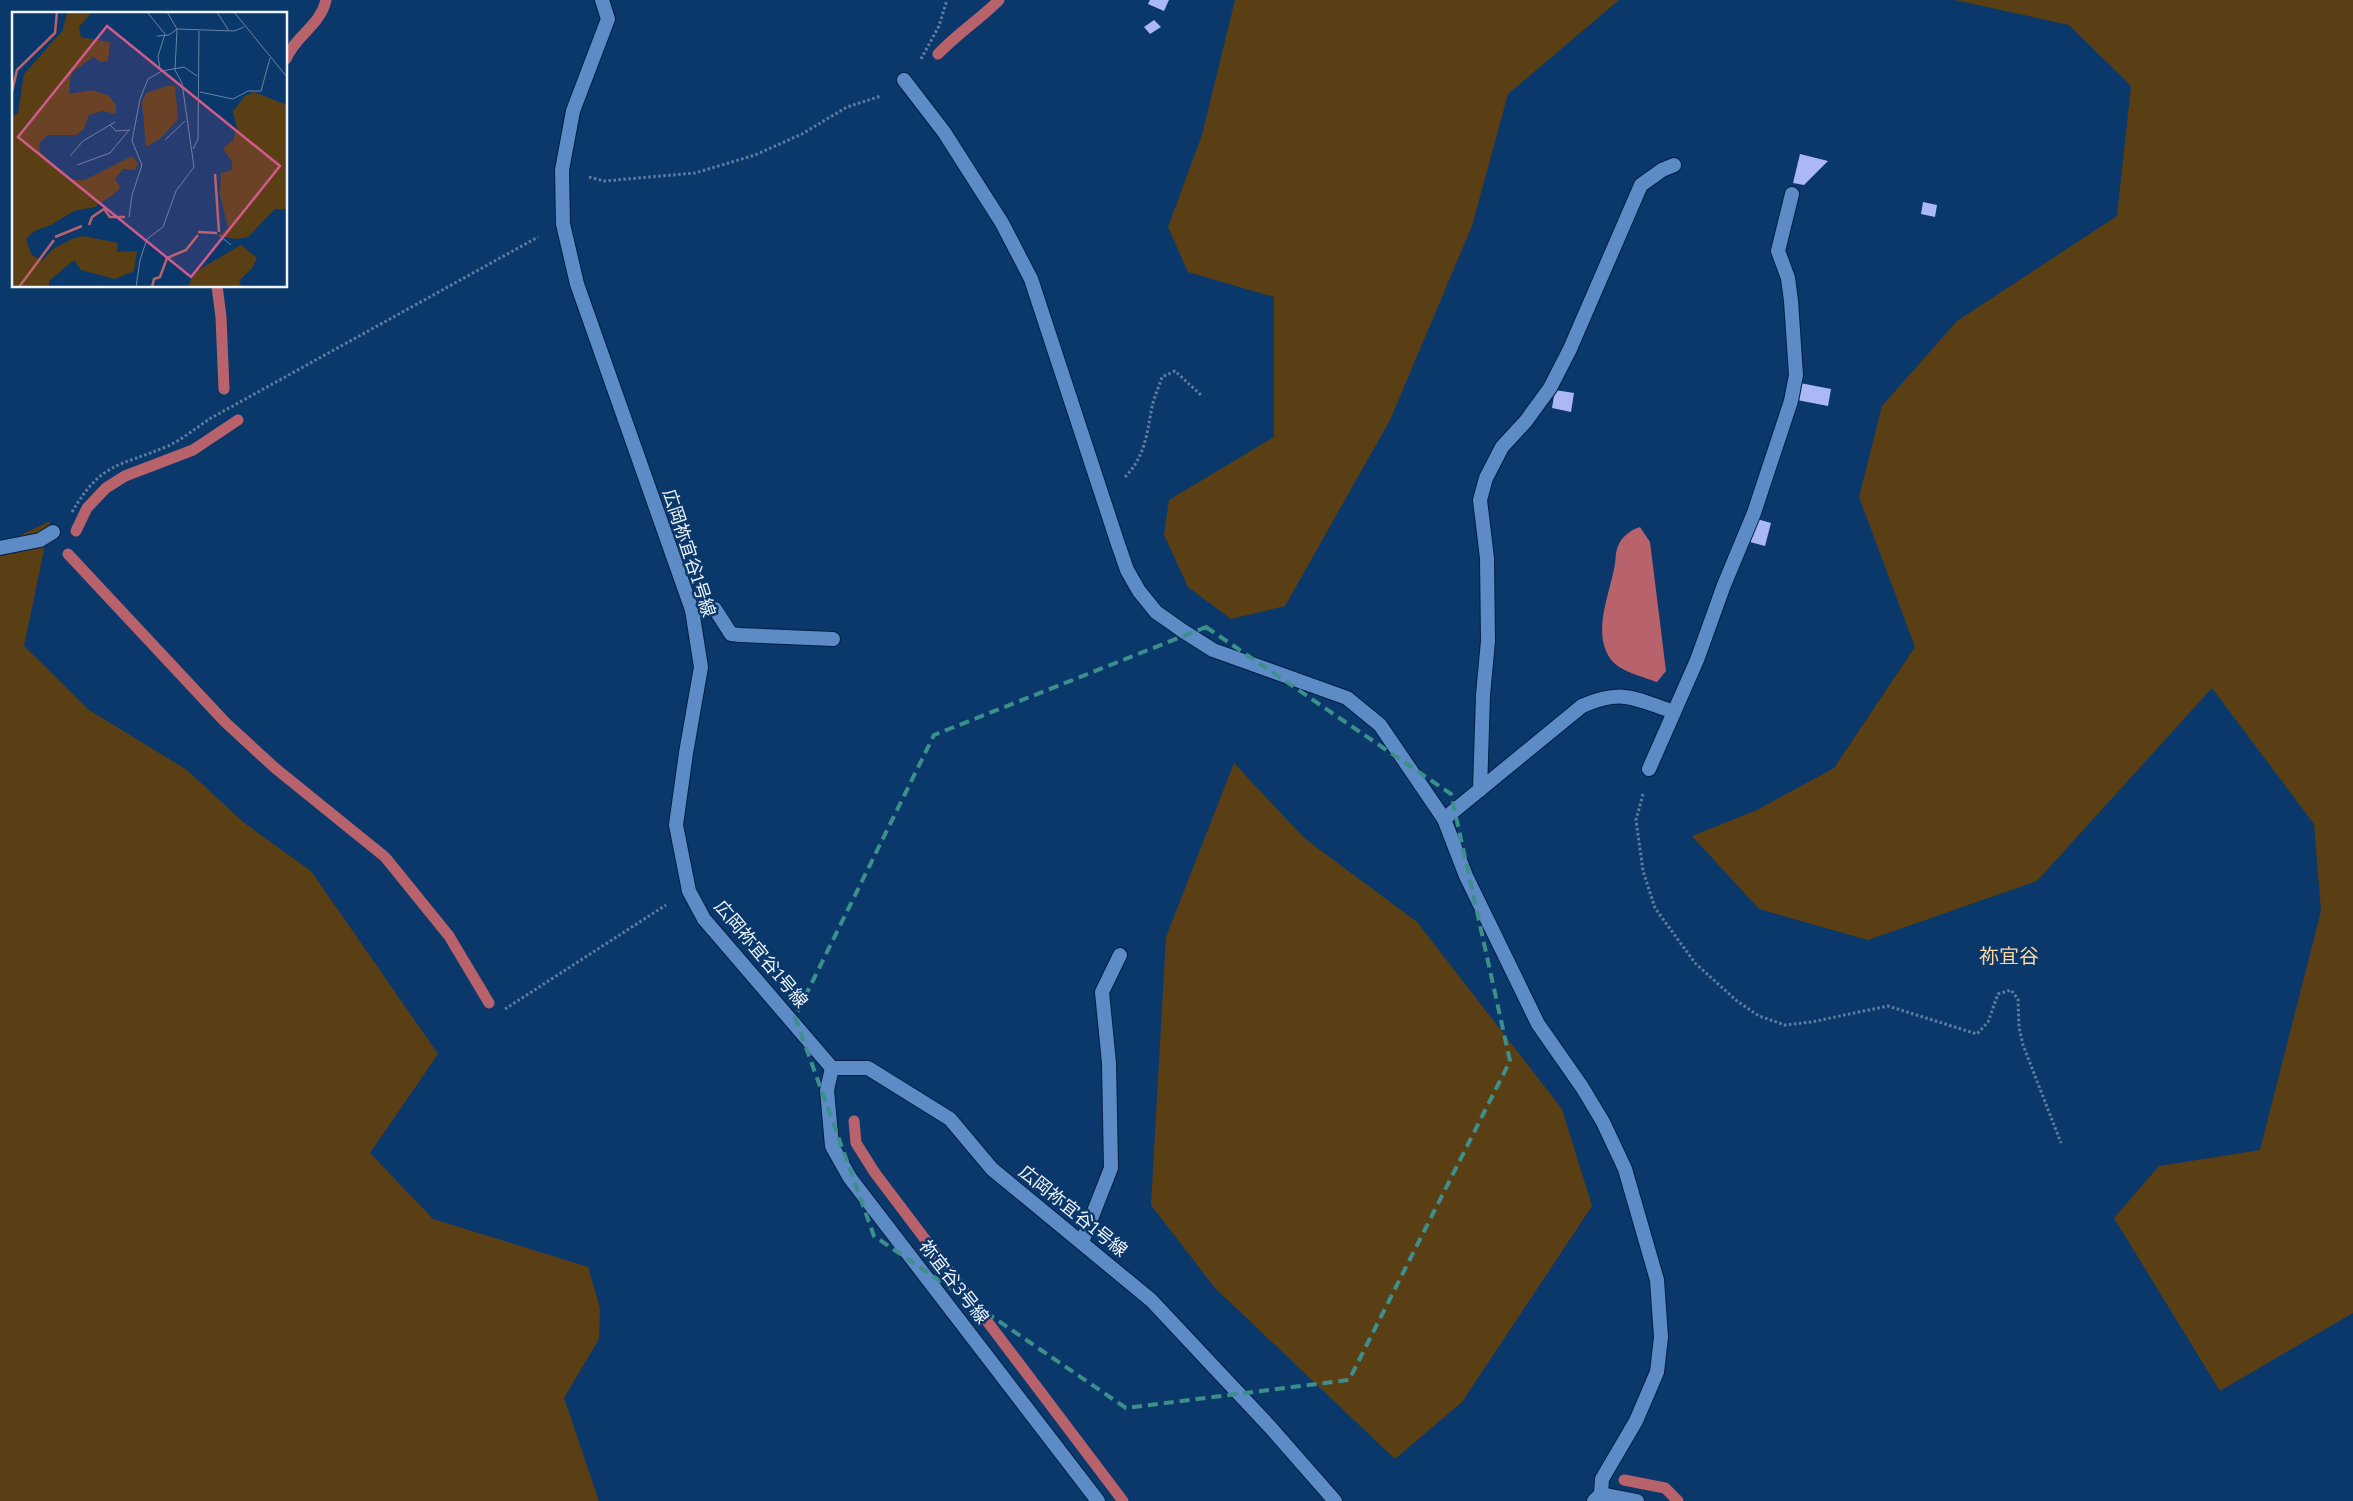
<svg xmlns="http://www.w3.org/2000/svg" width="2353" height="1501" font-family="Bitter,'Noto Sans JP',serif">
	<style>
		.green { fill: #5a3f14 }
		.water { fill: #b8636b }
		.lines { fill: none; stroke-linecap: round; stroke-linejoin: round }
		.stream { stroke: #b8636b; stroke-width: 11 }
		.building { fill: #abb8f5 }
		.minor-casing { stroke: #001e45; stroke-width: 16 }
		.path { stroke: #5e7d9f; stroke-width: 3; stroke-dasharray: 2.5 2.5; stroke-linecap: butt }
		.minor { stroke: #5d8bc5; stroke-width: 14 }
		.marked { fill: none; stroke: #3c8f8a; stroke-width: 4; stroke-dasharray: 10 6; stroke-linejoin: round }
		.labels { text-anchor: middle; stroke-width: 5; stroke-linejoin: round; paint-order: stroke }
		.street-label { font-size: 18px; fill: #eff4fa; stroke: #0a386b }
		.quarter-label { font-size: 20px; fill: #fdd6a2; stroke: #0a386b }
		.inset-river { fill: none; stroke: #b8636b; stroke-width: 2.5 }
		.inset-road { fill: none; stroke: #6683a4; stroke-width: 1 }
		.view { fill: #d05a8b; fill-opacity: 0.15; stroke: #d05a8b; stroke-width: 2.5 }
		.inset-edge { fill: none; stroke: #eff4fa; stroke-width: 2.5 }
	</style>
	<rect width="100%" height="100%" fill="#0a386b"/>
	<g class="green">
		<polygon points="1235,0 1619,0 1508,94 1472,226 1390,420 1285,606 1231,619 1188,587 1164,535 1169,500 1274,437 1274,297 1188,272 1168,227 1202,135"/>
		<polygon points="1955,0 2353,0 2353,1313 2220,1391 2114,1218 2159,1166 2260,1150 2321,911 2314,824 2212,688 2037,881 1868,940 1759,909 1692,836 1757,810 1834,768 1915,647 1859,497 1882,406 1957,321 2117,216 2131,86 2069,25"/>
		<polygon points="50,521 24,646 89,710 187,770 243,822 311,871 438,1054 370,1153 433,1219 588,1267 600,1308 599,1339 564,1398 599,1501 0,1501 0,545"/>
		<polygon points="1234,763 1304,838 1417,922 1562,1109 1592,1206 1462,1402 1395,1459 1215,1288 1151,1205 1166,937"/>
	</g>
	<path class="water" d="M 1640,527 L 1650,542 L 1666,671 L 1657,682 C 1641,676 1616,671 1608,655 C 1594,629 1609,595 1614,569 C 1616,562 1615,553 1618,546 C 1622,536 1631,530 1640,527 Z"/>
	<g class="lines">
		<g class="stream">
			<path d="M 938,54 C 958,33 979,20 999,0"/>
			<path d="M 286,59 C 295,36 321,25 326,0"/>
			<polyline points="217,286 221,317 224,389"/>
			<polyline points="76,531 87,508 106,488 125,476 193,450 238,420"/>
			<polyline points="68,554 225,722 275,768 385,857 449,936 489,1003"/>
			<polyline points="854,1121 856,1143 875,1173 1123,1501"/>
			<polyline points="1624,1480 1665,1488 1678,1501"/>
		</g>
	</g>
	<g class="building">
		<polygon points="1150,0 1169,0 1164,11 1148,4"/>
		<polygon points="1154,20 1161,27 1150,34 1144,27"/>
		<polygon points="1800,154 1828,161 1804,185 1793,183"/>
		<polygon points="1923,202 1937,205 1935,217 1921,214"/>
		<polygon points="1800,383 1831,389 1828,406 1797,400"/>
		<polygon points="1555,390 1574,393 1571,412 1552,408"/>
		<polygon points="1757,519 1771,523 1765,546 1750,542"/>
	</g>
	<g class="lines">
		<g class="minor-casing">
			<g id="minor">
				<polyline points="602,0 608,19 573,111 562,170 563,224 577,284 692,610 701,667 686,753 676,825 689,891 704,919 832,1068 868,1068 950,1119 992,1169 1151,1300 1271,1428 1335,1501"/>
				<polyline points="904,80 944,132 1002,223 1031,279 1117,541 1127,570 1139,591 1156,612 1183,631 1213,650 1347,698 1380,725 1444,819 1466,876 1538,1024 1582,1087 1603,1122 1625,1169 1657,1280 1661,1337 1657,1372 1636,1421 1602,1479 1601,1494"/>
				<polyline points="0,548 40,540 53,532"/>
				<polyline points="692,610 715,609 731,634 740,635 833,639"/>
				<polyline points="1649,769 1697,660 1724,585 1754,513 1791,401 1796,375 1791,301 1788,278 1778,251 1792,194"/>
				<polyline points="1480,790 1483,695 1488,641 1487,558 1480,500 1486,478 1502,447 1526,421 1550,388 1570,349 1641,185 1662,170 1674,165"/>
				<path d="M 1444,819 L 1582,706 C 1623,688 1635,699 1674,712"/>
				<polyline points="832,1068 827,1090 832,1146 850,1178 1098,1501"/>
				<polyline points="1082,1242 1111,1168 1109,1063 1102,992 1120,955"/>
				<polyline points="1594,1501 1601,1494 1637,1501"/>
			</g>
		</g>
		<g class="path">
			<polyline points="921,59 939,26 947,0"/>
			<polyline points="589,177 604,181 695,173 755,155 802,134 847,107 881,96"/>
			<path d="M 1125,477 C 1145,457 1147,433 1152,407 C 1154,397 1159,387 1162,377 L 1175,371 L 1202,396"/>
			<path d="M 72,512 C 102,461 119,467 168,446 C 183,439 197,427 211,418 L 538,237"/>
			<polyline points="1643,794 1636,820 1643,871 1655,908 1695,963 1737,1001 1759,1016 1785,1025 1811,1022 1888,1006 1977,1034 1988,1022 1998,994 2011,990 2018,999 2019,1027 2023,1045 2061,1143"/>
			<polyline points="505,1009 666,905"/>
		</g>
		<use href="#minor" class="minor"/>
	</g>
	<path class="marked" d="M 1206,627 L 1451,794 L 1510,1061 L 1349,1380 L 1126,1408 L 874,1236 L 795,1017 L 934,735 Z"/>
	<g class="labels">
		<g class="street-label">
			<text transform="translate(689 553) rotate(72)" y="6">広岡祢宜谷1号線</text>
			<text transform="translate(761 954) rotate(50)" y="6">広岡祢宜谷1号線</text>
			<text transform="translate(1073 1211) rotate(39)" y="6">広岡祢宜谷1号線</text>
			<text transform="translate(954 1282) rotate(52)" y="6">祢宜谷3号線</text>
		</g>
		<g class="quarter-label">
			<text x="2009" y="963">祢宜谷</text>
		</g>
	</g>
	<g transform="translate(12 12)">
		<rect width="275" height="275" fill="#0a386b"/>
		<path d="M 55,0 L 80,0 L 67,15 L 69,25 L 98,30 L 96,49 L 89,50 L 81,45 L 62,59 L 58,66 L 57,82 L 81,78 L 97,84 L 104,93 L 104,102 L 90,99 L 77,103 L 72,117 L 64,123 L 36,123 L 27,131 L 28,140 L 58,168 L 73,168 L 120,144 L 126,151 L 123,158 L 111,157 L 103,167 L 108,174 L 106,179 L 83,195 L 62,199 L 39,213 L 22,219 L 14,227 L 19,242 L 30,249 L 41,237 L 62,226 L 72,224 L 106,231 L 105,240 L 125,239 L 122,259 L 103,267 L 69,258 L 62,248 L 37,269 L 37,275 L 0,275 L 0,105 L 6,101 L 12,62 L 51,18 ZM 155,74 L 163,74 L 166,107 L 149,126 L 134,135 L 130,90 L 134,81 ZM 242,80 L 275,93 L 275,197 L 263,197 L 236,225 L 224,227 L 206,224 L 216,216 L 208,182 L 209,161 L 220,158 L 220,149 L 211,137 L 221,128 L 225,116 L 221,99 L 233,84 ZM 229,233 L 245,246 L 240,256 L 227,269 L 230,275 L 176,275 L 181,263 L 188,257 Z" fill="#5a3f14"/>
		<path class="inset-river" d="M 0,80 L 5,58 L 43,21 L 45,0M 203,162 L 207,220M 77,213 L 80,205 L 92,197 L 98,205 L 113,205M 186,220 L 205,221M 43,225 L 70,214M 7,275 L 42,228M 140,275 L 142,267 L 148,265 L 155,246 L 174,238 L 186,223"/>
		<path class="inset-road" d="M 135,0 L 153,22 L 146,44 L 148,57 L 150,59 L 172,55 L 185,64M 205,0 L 217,19M 222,0 L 275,65M 145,24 L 157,23 L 165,17 L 222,19 L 232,15M 188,80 L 221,87 L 236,79 L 249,79 L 258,46M 98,113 L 104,119 L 118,118M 153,128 L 173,109M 181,137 L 186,127 L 187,19M 58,144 L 71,129 L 103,110M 65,153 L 98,141 L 117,118M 117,205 L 120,183 L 130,153 L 120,129 L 128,87 L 136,67 L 150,59M 207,223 L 219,233M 124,275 L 128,248 L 135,227 L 151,215 L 164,179 L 182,155 L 170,71 L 163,58 L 165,17 L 155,0"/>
		<path class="view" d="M 95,14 L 268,154 L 179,265 L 6,125 Z"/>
		<rect width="275" height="275" class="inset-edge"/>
	</g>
</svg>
